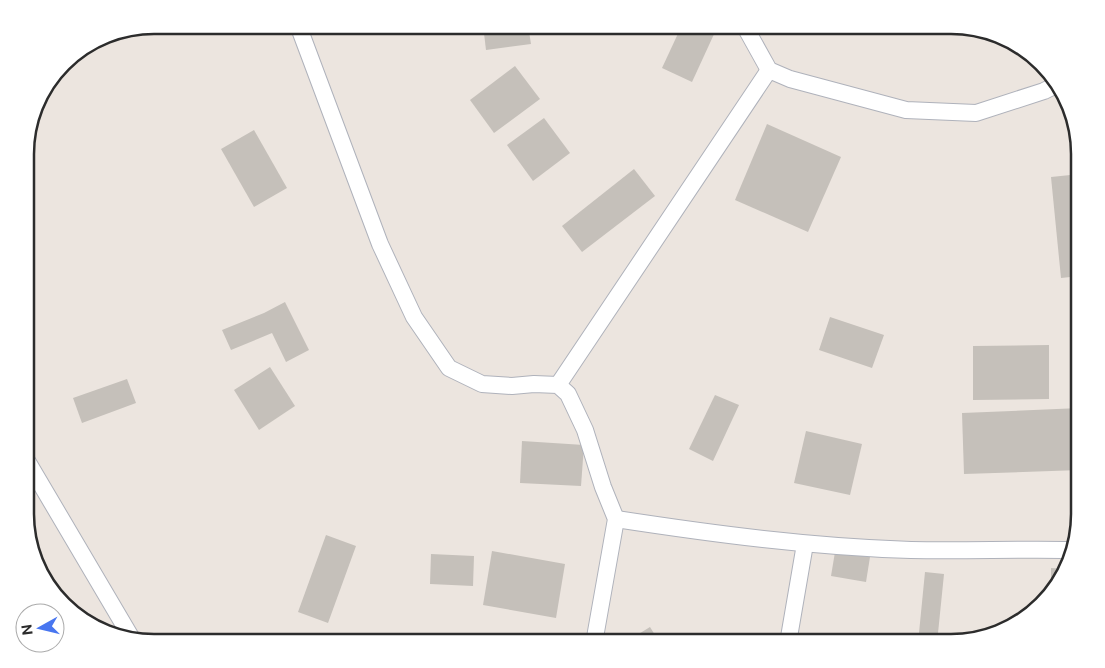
<svg xmlns="http://www.w3.org/2000/svg" width="1105" height="668" font-family="'Public Sans',sans-serif">
	<style>
		.building { fill: #c5c0ba }
		.lines { fill: none; stroke-linecap: round; stroke-linejoin: round }
		.street-casing { stroke: #afb2bb; stroke-width: 18 }
		.street { stroke: #fff; stroke-width: 16 }
		.rim { fill: none; stroke: #2c2c2c; stroke-width: 2.5 }
	</style>
	<rect width="100%" height="100%" fill="#ece5df"/>
	<g class="building">
		<polygon points="483,25 528,25 531,44 486,50"/>
		<polygon points="682,25 699,25 715,32 692,82 662,68"/>
		<polygon points="515,66 540,99 494,133 470,100"/>
		<polygon points="544,118 570,153 533,181 507,145"/>
		<polygon points="767,124 841,157 808,232 735,200"/>
		<polygon points="254,130 287,188 254,207 221,149"/>
		<polygon points="634,169 655,196 582,252 562,226"/>
		<polygon points="1080,174 1080,276 1061,278 1051,177"/>
		<polygon points="285,302 309,350 286,362 272,333 231,350 222,330 264,313"/>
		<polygon points="830,317 884,335 872,368 819,350"/>
		<polygon points="1049,345 1049,399 973,400 973,346"/>
		<polygon points="270,367 295,406 259,430 234,390"/>
		<polygon points="127,379 136,403 82,423 73,398"/>
		<polygon points="715,395 739,405 713,461 689,449"/>
		<polygon points="1080,408 1080,470 964,474 962,413"/>
		<polygon points="806,431 862,444 850,495 794,483"/>
		<polygon points="522,441 584,445 581,486 520,483"/>
		<polygon points="326,535 356,546 328,623 298,612"/>
		<polygon points="492,551 565,564 556,618 483,605"/>
		<polygon points="835,552 870,557 866,582 831,576"/>
		<polygon points="431,554 474,556 473,586 430,584"/>
		<polygon points="1051,568 1066,569 1063,579 1058,583 1051,583"/>
		<polygon points="925,572 944,574 937,643 918,643"/>
		<polygon points="650,627 660,643 624,643"/>
	</g>
	<g class="lines">
		<g class="street-casing">
			<g id="street">
				<polyline points="298,25 380,244 414,317 449,368 482,384 512,386 534,384 558,385 568,394 585,430 603,487 616,519 594,643"/>
				<polyline points="744,25 769,70 790,79 906,110 976,113 1044,91 1058,84"/>
				<polyline points="558,385 769,70"/>
				<polyline points="26,459 131,637"/>
				<path d="M 616,519 C 714,534 812,547 911,550 C 965,551 1018,549 1071,550"/>
				<polyline points="788,643 805,544"/>
			</g>
		</g>
		<use href="#street" class="street"/>
	</g>
	<path d="M0 0H1105V668H0ZM154 34H951A120 120 0 0 1 1071 154V514A120 120 0 0 1 951 634H154A120 120 0 0 1 34 514V154A120 120 0 0 1 154 34Z" fill="#fff" fill-rule="evenodd"/>
	<path class="rim" d="M154 34H951A120 120 0 0 1 1071 154V514A120 120 0 0 1 951 634H154A120 120 0 0 1 34 514V154A120 120 0 0 1 154 34Z"/>
	<g transform="translate(40 628) rotate(262)"><circle r="24" fill="#ffffff" stroke="#ababab"/>
	<path d="M0-4L9 19L0 12L-9 19Z" fill="#4876f0"/>
	<text y="-8" font-size="14" font-weight="bold" text-anchor="middle" fill="#2c2c2c">N</text>
	</g>
</svg>
